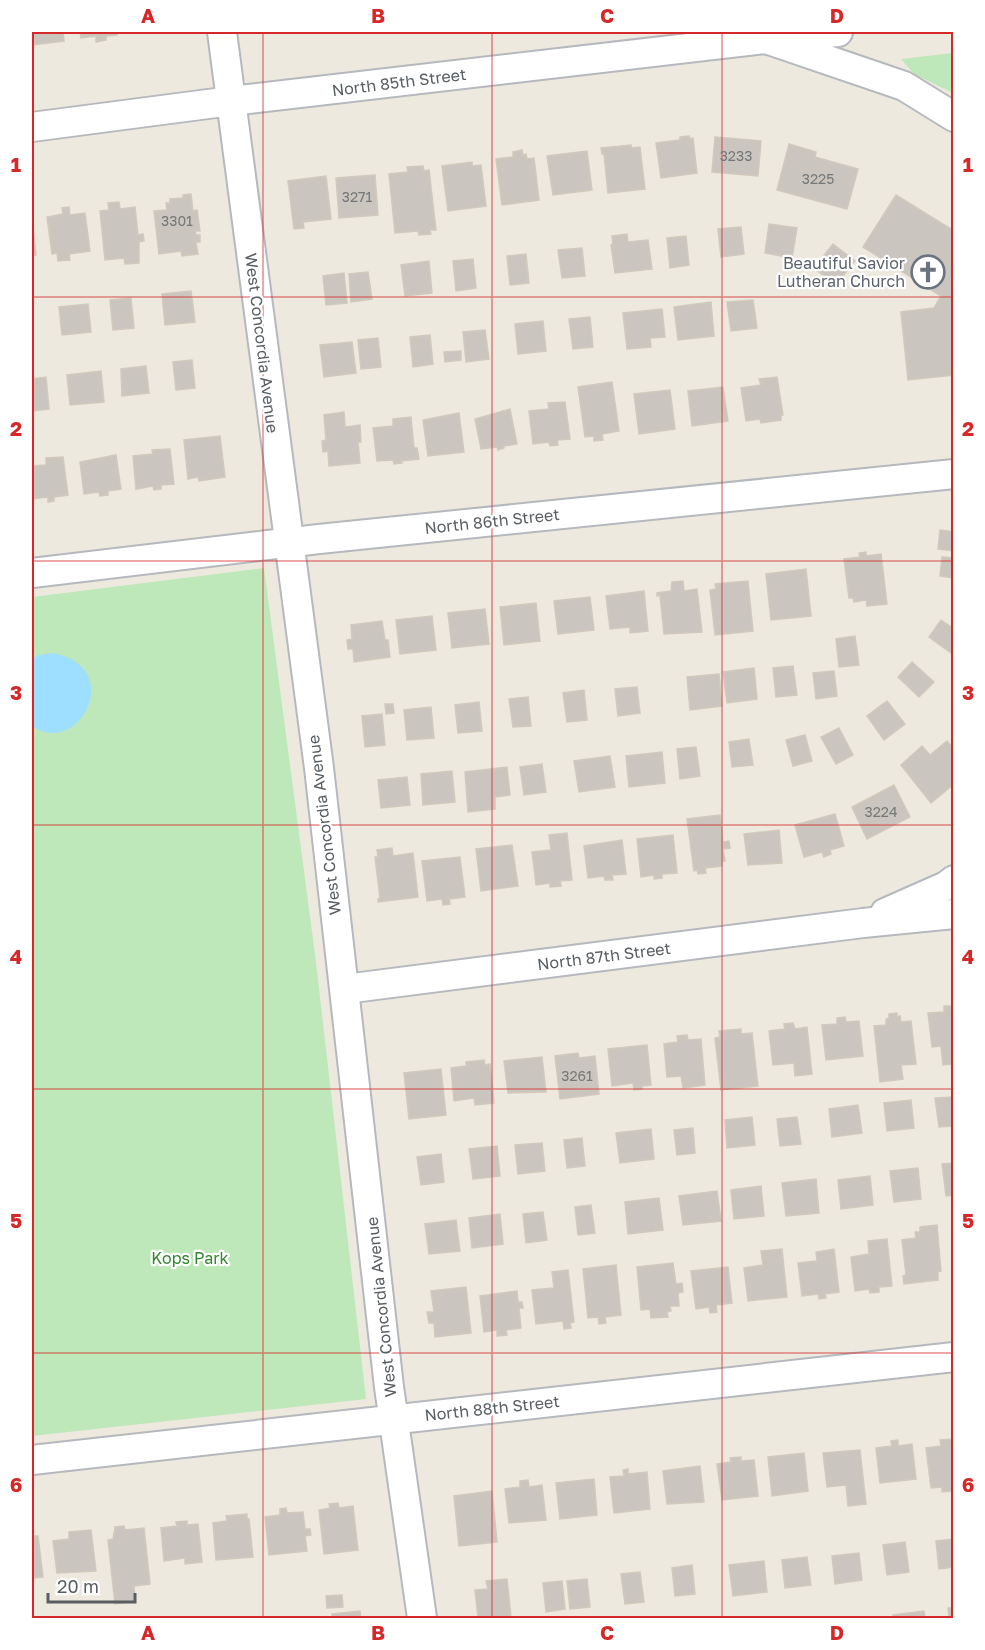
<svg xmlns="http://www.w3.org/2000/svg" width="985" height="1650" font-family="'Golos Text',sans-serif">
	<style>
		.green { fill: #bee8b9 }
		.water { fill: #9edfff }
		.building { fill: #cac5be; stroke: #d2c9bd; stroke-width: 1.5 }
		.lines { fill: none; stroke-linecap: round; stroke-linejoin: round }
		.minor-casing { stroke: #b5b9be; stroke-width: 32 }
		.minor { stroke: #fff; stroke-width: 28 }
		.grid { fill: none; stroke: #d62828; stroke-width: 1.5; stroke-opacity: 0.55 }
		.labels { text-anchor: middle; stroke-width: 4.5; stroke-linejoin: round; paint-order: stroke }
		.number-label { font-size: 14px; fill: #747879 }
		.street-label { font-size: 16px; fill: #585e62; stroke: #fff }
		.worship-label { font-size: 16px; fill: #5b616d; stroke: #fff; text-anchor: end }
		.park-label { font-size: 16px; fill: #32862d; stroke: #fff }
		.neatline { fill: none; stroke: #d62828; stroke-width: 2 }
		.grid-label { font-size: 20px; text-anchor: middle; font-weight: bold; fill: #d62828 }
	</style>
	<rect width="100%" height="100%" fill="#ede9df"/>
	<g class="green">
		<polygon points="953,53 953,93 914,74 901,59"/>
		<polygon points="264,568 316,962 366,1399 32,1436 32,597"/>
	</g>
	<path class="water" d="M 52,653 C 127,666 79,759 32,726 L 32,659 L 39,655 Z"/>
	<g class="building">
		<polygon points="32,32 63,32 64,41 32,45"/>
		<polygon points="80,32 117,32 117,35 106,36 106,40 96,42 96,36 81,38"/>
		<polygon points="689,136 690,139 693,138 697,173 661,178 656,143 680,140 680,137"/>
		<polygon points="715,137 761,141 758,176 712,172"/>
		<polygon points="789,144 816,152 815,157 858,169 847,209 777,190"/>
		<polygon points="631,145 632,148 640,147 645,189 608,193 604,154 602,154 601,148"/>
		<polygon points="522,150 523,155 526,154 527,159 534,158 539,200 502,205 496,159 513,157 513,152"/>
		<polygon points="587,151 592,190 553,195 547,156"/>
		<polygon points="472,162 472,166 481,165 486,206 448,211 442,166"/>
		<polygon points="423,166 424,171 429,170 436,230 430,230 431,234 419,235 418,231 395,233 389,174 408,172 407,167"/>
		<polygon points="375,175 378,215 339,218 336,178"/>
		<polygon points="326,176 331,219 303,222 304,228 294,229 288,181"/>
		<polygon points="191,194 193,211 197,210 200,231 195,231 196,235 200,235 200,242 196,242 198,254 182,256 181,251 159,254 154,211 167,210 166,203 170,203 170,199 183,198 183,195"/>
		<polygon points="896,195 954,231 954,375 908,380 901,312 934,308 941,296 863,247"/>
		<polygon points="119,202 120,209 135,207 138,235 143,234 144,241 139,242 139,263 125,264 124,258 105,260 100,211 109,210 108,203"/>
		<polygon points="69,207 70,215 85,213 90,251 69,254 70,260 58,261 57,253 52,254 47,217 63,214 62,208"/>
		<polygon points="32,217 36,255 32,256"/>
		<polygon points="769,224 797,228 792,258 765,253"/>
		<polygon points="741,227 744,254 721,257 718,229"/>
		<polygon points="627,234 628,242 648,240 652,269 615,273 611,245 613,244 612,236"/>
		<polygon points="686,236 689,265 670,268 667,238"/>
		<polygon points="833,244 855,261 836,285 814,268"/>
		<polygon points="582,248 585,276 562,278 558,250"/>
		<polygon points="526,254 529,283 510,285 507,256"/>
		<polygon points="473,259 476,288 456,291 453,261"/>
		<polygon points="429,261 432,293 405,296 401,265"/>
		<polygon points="368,272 372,299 351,302 349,274"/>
		<polygon points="344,273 347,303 326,305 323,276"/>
		<polygon points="191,291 195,322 165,325 162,294"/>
		<polygon points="131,298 134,328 113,330 110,300"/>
		<polygon points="753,300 757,328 731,331 727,302"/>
		<polygon points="711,302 714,336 678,340 674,307"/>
		<polygon points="88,304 91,332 62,335 59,307"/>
		<polygon points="662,309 665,337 650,338 651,347 627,349 623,313"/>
		<polygon points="590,317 593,347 573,349 569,319"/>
		<polygon points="543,321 546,351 518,354 515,324"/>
		<polygon points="485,330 489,359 466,362 463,332"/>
		<polygon points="430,335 433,364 413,367 410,337"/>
		<polygon points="378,338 381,367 361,369 358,340"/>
		<polygon points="352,342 356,373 324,377 320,345"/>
		<polygon points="461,351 461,360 445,362 444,352"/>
		<polygon points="192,360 195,388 176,390 173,362"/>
		<polygon points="146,366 149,393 122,396 121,369"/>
		<polygon points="101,371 104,402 70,405 67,375"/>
		<polygon points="46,377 49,409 32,411 32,379"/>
		<polygon points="777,377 783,415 781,415 781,420 761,423 760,419 746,421 741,388 761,385 759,379"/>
		<polygon points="612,382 619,431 602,434 603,440 594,441 594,436 585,437 578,387"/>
		<polygon points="723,387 728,421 692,426 688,391"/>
		<polygon points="670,390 675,429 639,434 634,394"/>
		<polygon points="565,402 570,439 557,440 558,445 550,446 549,442 533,444 529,411 549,409 548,403"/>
		<polygon points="510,409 517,444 504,446 504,448 498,450 497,447 481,449 475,419"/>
		<polygon points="344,412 345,427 360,425 361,442 358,442 360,463 329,466 328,451 323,452 322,441 326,440 324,415"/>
		<polygon points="459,413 464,452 428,456 423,420"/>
		<polygon points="411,417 414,448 417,448 419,459 401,461 402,463 394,464 393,460 377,461 373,428 393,426 393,419"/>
		<polygon points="220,436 225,477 199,481 198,477 188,479 184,440"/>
		<polygon points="170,449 174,484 161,485 161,489 154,490 153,486 136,489 133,456 153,454 152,450"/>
		<polygon points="116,455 121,489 108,491 108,495 100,496 99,492 84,494 80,462"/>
		<polygon points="63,457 68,495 54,497 54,501 48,502 48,497 32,499 32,466 46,465 46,458"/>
		<polygon points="940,530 954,532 954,551 938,549"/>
		<polygon points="866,552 866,556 881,554 887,604 867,606 866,600 854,602 853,598 849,598 844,559 860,557 859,553"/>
		<polygon points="942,557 954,558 954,578 940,576"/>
		<polygon points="806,569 811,616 771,620 766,574"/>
		<polygon points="683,581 684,591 697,589 702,632 664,634 660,595 657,596 657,593 671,591 672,582"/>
		<polygon points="748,581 753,631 715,635 710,590 716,589 715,584"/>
		<polygon points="644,591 648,631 630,633 630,627 610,629 606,596"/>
		<polygon points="590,597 594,630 558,634 554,601"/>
		<polygon points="536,603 540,641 504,645 500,607"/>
		<polygon points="485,609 489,644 452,648 448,613"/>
		<polygon points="432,616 436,650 400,654 396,620"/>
		<polygon points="941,620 954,629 954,655 929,637"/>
		<polygon points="382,621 385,640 388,640 390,657 354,662 353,649 348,649 347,640 352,639 351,625"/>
		<polygon points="855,636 859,665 839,667 836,639"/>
		<polygon points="912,662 934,682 919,697 898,677"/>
		<polygon points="793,666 797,695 776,697 773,668"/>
		<polygon points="754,668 757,699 727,703 723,672"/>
		<polygon points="834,671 837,696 816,699 813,673"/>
		<polygon points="719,674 722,706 690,710 687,677"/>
		<polygon points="637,687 640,713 618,716 615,689"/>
		<polygon points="584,690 587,720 567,722 563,693"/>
		<polygon points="528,697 531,726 513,727 509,699"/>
		<polygon points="887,701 905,724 884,740 867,716"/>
		<polygon points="479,702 482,731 458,733 455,705"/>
		<polygon points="385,704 393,704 394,713 386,714"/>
		<polygon points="431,707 434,738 407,740 404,710"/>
		<polygon points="382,714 385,745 365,747 362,716"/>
		<polygon points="839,728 853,755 836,764 821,737"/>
		<polygon points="805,735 812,761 793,766 786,740"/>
		<polygon points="749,739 753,765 732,767 729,742"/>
		<polygon points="947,741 954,749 954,784 931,803 901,765 922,746 930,755"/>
		<polygon points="696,747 700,776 680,779 677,749"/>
		<polygon points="662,752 665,783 629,787 626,756"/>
		<polygon points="610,756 615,787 579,792 574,761"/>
		<polygon points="542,764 546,792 524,795 520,767"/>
		<polygon points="507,767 510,795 495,797 495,809 468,812 465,772"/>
		<polygon points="452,771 455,802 423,805 421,774"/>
		<polygon points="407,777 410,805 381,808 378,780"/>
		<polygon points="894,785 910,817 867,839 852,807"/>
		<polygon points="835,814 844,846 830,850 831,854 824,857 822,852 804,857 795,825"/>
		<polygon points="720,815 723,842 729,841 730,848 723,849 725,861 722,862 722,866 705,868 706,873 698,874 697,870 694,871 687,819"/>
		<polygon points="779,830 782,863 748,865 744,834"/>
		<polygon points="567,833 572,880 560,881 561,886 550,887 550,883 536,885 532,852 551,850 549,835"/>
		<polygon points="673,835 677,873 662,874 662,878 654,879 654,875 641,877 637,839"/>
		<polygon points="622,840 626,874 612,875 613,880 605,880 604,876 588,878 584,846"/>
		<polygon points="512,845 518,886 481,891 476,849"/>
		<polygon points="392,848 393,856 413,853 418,897 378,902 378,899 380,898 375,857 378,857 377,850"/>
		<polygon points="460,857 465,897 449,899 450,904 443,905 442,899 427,901 422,861"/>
		<polygon points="944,1006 950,1006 951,1011 954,1011 954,1067 952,1067 951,1064 943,1065 941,1046 932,1047 928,1013 944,1012"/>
		<polygon points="897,1013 897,1017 900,1016 901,1022 911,1021 916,1064 901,1065 903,1079 880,1082 874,1026 886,1025 886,1019 889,1018 889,1014"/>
		<polygon points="845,1017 846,1022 859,1021 863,1056 826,1060 822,1025 837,1024 837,1018"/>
		<polygon points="793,1023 795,1029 807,1027 812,1074 795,1076 794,1063 773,1065 769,1031 785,1029 784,1024"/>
		<polygon points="741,1029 741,1034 752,1033 758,1086 721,1090 715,1038 720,1037 719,1031"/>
		<polygon points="687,1035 688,1040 701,1039 705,1085 683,1088 681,1076 667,1077 664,1044 678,1042 677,1036"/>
		<polygon points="647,1045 651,1085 642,1086 642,1089 634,1090 633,1083 612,1086 608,1049"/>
		<polygon points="578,1053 579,1058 595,1056 599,1094 560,1099 555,1056"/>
		<polygon points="542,1057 546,1092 508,1093 504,1061"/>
		<polygon points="484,1060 485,1065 490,1064 494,1103 475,1105 474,1098 454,1101 451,1068 466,1066 466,1062"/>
		<polygon points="441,1069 446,1115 409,1119 404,1073"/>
		<polygon points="954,1097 954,1126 939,1127 935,1098"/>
		<polygon points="911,1100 914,1128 887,1131 884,1103"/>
		<polygon points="858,1105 862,1133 832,1137 829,1109"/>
		<polygon points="752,1117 755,1145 727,1148 725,1120"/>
		<polygon points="797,1117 801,1144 780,1146 777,1119"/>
		<polygon points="693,1128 695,1153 677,1155 674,1130"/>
		<polygon points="651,1129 654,1159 620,1163 616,1133"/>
		<polygon points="582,1138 585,1166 567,1168 564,1140"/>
		<polygon points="542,1143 545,1171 518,1174 515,1145"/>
		<polygon points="497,1146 500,1176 473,1179 469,1149"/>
		<polygon points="441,1154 444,1182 421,1185 417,1157"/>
		<polygon points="954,1163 954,1195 946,1196 942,1164"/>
		<polygon points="918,1168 921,1199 894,1202 890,1171"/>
		<polygon points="870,1176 873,1205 841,1209 838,1180"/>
		<polygon points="816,1179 819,1213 786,1216 782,1183"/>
		<polygon points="761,1186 764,1216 734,1219 731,1190"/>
		<polygon points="717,1191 721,1221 683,1225 679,1196"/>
		<polygon points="659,1198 663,1230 628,1234 625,1202"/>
		<polygon points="591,1205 595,1233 578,1235 575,1207"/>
		<polygon points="543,1212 547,1240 526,1243 523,1214"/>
		<polygon points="500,1214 503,1244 472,1248 469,1218"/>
		<polygon points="456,1220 460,1251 429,1254 425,1224"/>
		<polygon points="937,1225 941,1271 938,1272 938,1280 904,1284 903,1276 906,1275 902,1240 916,1238 915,1232 920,1232 920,1227"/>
		<polygon points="887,1239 892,1286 879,1287 879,1292 870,1293 869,1289 855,1291 851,1257 869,1254 868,1241"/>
		<polygon points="782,1249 787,1297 748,1301 744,1268 763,1265 761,1251"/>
		<polygon points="834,1249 839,1292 825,1294 826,1298 819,1299 818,1294 802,1296 798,1263 817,1261 816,1252"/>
		<polygon points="673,1263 676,1284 682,1283 683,1292 678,1293 679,1306 670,1306 671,1311 667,1312 668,1317 651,1318 650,1309 641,1310 637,1267"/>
		<polygon points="616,1265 621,1315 605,1317 606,1323 599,1324 598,1317 588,1318 583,1269"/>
		<polygon points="728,1267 732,1303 716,1305 717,1312 710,1313 709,1307 696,1309 691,1271"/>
		<polygon points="568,1270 574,1322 570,1323 571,1328 564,1329 563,1321 536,1324 532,1290 554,1288 552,1272"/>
		<polygon points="466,1287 471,1333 435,1337 434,1323 429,1323 427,1312 434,1312 431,1291"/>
		<polygon points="517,1291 518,1302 522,1302 523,1308 519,1308 521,1328 506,1330 507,1335 497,1336 497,1330 484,1332 480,1296"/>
		<polygon points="954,1439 952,1491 942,1492 942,1487 931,1488 926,1448 941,1446 940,1440"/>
		<polygon points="898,1440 898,1446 912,1444 916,1479 880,1483 876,1448 892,1446 891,1441"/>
		<polygon points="860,1450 866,1504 848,1506 846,1485 827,1487 823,1453"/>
		<polygon points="804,1453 808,1491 772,1496 768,1457"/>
		<polygon points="741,1457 741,1461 754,1460 758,1496 722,1500 717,1464 731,1462 730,1458"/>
		<polygon points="700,1466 704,1502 667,1504 663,1471"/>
		<polygon points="628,1469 628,1474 647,1472 650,1509 614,1513 610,1477 624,1476 623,1470"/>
		<polygon points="594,1479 597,1515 560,1519 556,1483"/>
		<polygon points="528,1480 529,1487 542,1485 546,1520 509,1523 505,1489 520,1487 520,1481"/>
		<polygon points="492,1491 497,1542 459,1546 454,1496"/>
		<polygon points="338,1503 339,1508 353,1506 358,1550 324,1554 319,1510 330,1508 329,1504"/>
		<polygon points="286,1508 287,1513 303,1512 305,1529 310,1529 311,1535 305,1536 307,1551 269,1555 265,1517 280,1515 280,1509"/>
		<polygon points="247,1514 247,1519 249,1519 253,1557 216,1560 213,1523 227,1521 226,1516"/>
		<polygon points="187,1521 187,1525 198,1524 202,1562 185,1564 185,1558 164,1561 161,1528 177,1526 176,1522"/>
		<polygon points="124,1526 125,1530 144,1528 150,1584 134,1586 135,1601 115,1604 108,1540 113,1539 115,1527"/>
		<polygon points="91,1530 96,1571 57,1573 53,1541 69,1539 69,1532"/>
		<polygon points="32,1536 38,1536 43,1577 32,1578"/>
		<polygon points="954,1539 954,1567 939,1569 936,1541"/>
		<polygon points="905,1542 909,1572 887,1575 883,1545"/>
		<polygon points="859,1553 862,1580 835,1584 832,1556"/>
		<polygon points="807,1557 811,1585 785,1588 782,1560"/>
		<polygon points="764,1561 767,1592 733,1596 729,1565"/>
		<polygon points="692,1565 695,1594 675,1596 672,1568"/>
		<polygon points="640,1572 644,1602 625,1604 621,1574"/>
		<polygon points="507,1579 511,1617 478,1618 475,1590 488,1589 486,1581"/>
		<polygon points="587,1579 590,1607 570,1609 567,1581"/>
		<polygon points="562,1581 565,1609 546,1612 543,1583"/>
		<polygon points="342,1595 343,1607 327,1608 326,1596"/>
		<polygon points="954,1607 954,1618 949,1618 948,1608"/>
		<polygon points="360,1611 361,1618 332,1618 332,1614"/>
		<polygon points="924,1611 925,1618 893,1618 893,1615"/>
	</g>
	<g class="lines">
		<g class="minor-casing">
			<g id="minor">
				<polyline points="222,32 319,768 389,1387 422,1618"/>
				<polyline points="774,38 838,32"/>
				<polyline points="32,127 231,101 766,39 904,86 954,117"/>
				<polyline points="32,573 319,539 954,474"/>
				<polyline points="885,913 946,886 954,880"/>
				<polyline points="345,989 863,923 954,914"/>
				<polyline points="32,1460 954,1357"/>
			</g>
		</g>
		<use href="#minor" class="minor"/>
	</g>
	<path class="grid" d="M 263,32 L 263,1618M 492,32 L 492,1618M 722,32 L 722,1618M 32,297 L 954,297M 32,561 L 954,561M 32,825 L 954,825M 32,1089 L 954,1089M 32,1353 L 954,1353"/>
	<defs>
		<g id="church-ring" transform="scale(1.725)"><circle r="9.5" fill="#fff" stroke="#6b7280" stroke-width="1.5"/><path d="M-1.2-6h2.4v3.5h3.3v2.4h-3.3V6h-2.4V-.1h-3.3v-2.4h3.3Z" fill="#6b7280"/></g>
	</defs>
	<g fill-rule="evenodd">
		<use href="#church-ring" x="928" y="272"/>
	</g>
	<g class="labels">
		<g class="number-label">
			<text x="736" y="161">3233</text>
			<text x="818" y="184">3225</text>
			<text x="357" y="202">3271</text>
			<text x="177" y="226">3301</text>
			<text x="881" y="817">3224</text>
			<text x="577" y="1081">3261</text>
		</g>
		<g class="street-label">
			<text transform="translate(399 82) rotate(-7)" y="6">North 85th Street</text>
			<text transform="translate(262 343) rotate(83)" y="6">West Concordia Avenue</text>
			<text transform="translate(492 521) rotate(-6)" y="6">North 86th Street</text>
			<text transform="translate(324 825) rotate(-97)" y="6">West Concordia Avenue</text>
			<text transform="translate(604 956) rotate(-7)" y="6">North 87th Street</text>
			<text transform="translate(381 1307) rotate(-96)" y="6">West Concordia Avenue</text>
			<text transform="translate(492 1408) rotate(-6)" y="6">North 88th Street</text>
		</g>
		<g class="worship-label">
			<text x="905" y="269">Beautiful Savior<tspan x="905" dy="18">Lutheran Church</tspan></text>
		</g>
		<g class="park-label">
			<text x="190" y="1264">Kops Park</text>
		</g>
	</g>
	<rect width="985" height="1650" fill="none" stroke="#ffffff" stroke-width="66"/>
	<path d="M48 1593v9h87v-9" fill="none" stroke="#585e62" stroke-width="3"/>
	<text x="57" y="1593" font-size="18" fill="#585e62" stroke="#ffffff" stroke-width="4.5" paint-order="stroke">20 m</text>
	<rect x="33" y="33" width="919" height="1584" class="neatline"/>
	<g class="grid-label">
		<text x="148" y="23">A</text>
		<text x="378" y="23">B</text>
		<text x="607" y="23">C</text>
		<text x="837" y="23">D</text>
		<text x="16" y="172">1</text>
		<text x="968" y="172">1</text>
		<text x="16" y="436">2</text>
		<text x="968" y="436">2</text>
		<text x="16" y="700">3</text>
		<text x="968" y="700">3</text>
		<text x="16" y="964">4</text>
		<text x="968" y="964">4</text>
		<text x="16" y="1228">5</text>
		<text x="968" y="1228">5</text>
		<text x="16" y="1492">6</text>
		<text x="968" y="1492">6</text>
		<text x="148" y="1640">A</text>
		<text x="378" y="1640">B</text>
		<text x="607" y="1640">C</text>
		<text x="837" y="1640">D</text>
	</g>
</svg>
